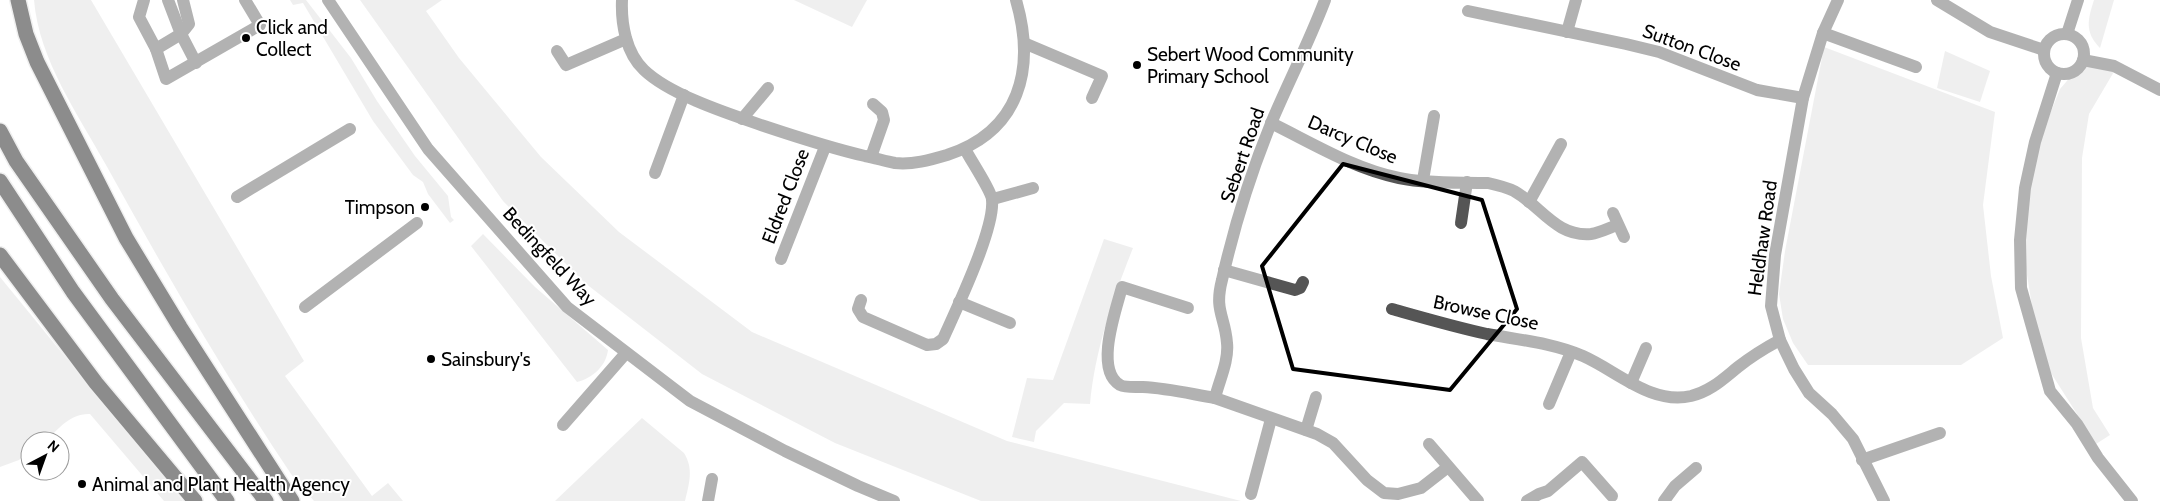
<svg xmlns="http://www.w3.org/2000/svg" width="2160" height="501" font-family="Cabin,sans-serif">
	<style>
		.green { fill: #dcdcdc }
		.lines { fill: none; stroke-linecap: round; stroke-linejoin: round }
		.highway-casing { stroke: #dbdbdb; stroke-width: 18 }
		.minor { stroke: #555; stroke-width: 12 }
		.highway { stroke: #000; stroke-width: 15 }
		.marked { fill: none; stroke: #000; stroke-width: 4; stroke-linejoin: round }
		.poi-dot { fill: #000; stroke: #fff; stroke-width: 2 }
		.labels { text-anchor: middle; stroke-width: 4; stroke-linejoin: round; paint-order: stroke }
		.poi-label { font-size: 19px; fill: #000; stroke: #fff; text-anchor: start }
		.street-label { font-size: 19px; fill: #000; stroke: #fff }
	</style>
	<rect width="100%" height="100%" fill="#fff"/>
	<g class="green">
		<path d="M 34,0 L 91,0 L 304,361 L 285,376 L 372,496 L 388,483 L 403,501 L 314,501 L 291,474 C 224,374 164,270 106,165 C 78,114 39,60 34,0 Z"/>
		<polygon points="290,0 306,0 351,58 377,101 415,156 448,196 451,217 454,220 450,223 428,194 423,182 413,175 373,121 303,3 293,5"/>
		<polygon points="360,0 442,0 426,11 459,58 541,157 619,232 752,332 1007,441 1241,501 981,501 835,443 702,374 585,283 503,201"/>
		<polygon points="794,0 867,0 852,27"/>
		<path d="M 2094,0 L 2114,0 L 2100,48 C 2084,32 2088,19 2094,0 Z"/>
		<polygon points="1824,47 1995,112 1983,205 1991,276 2003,338 1961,365 1808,365 1793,343 1783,319 1779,294 1785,251"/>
		<polygon points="1945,51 1990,71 1980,102 1937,88"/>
		<polygon points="2080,60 2115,70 2089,114 2082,158 2081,338 2093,408 2110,435 2096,444 2051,373 2035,325 2024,256 2029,191 2042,134 2060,89 2072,75"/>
		<path d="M 483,234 L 535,287 L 608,350 C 606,366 593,378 577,382 L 471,246 Z"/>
		<path d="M 1104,239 L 1133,248 C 1113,298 1095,350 1090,404 L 1064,403 L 1036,431 L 1034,442 L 1012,437 L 1027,378 L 1053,380 Z"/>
		<path d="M 0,277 L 183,501 L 164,501 L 90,414 C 71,413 59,428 46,441 L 30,441 L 30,450 L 19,460 L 0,467 Z"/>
		<path d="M 642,418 L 684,453 C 694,469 689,484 685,501 L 555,501 Z"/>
	</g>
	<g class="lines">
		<g class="highway-casing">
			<g id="highway">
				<polyline points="18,0 26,34 37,62 126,238 180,327 292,501"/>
				<polyline points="0,131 16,161 112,299 266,501"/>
				<polyline points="0,181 73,292 227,501"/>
				<polyline points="0,255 96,383 195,501"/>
			</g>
		</g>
		<g class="minor">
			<polyline points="144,0 139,17 156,49 181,34 189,24 183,0"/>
			<polyline points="168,0 181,34 196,63"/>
			<polyline points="328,0 428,149 567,307 690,401 785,451 858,486 894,501"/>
			<path d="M 622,0 C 621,24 626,53 644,70 C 670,95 729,114 764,126 C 797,137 830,148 865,156 C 875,158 885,161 895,163 C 912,165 930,160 947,155 C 1020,131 1036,69 1016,0"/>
			<path d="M 1325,0 C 1309,42 1289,81 1272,121 C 1251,172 1234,227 1222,280 C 1214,311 1225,316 1227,343 C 1229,361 1219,381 1215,398 L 1317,434 L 1333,443 L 1367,480 L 1384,493 L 1398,494 L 1421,488 L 1448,467"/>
			<polyline points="1838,0 1823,33 1803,98 1775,255 1771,306 1780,340 1794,369 1809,393 1832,414 1853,439 1884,501"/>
			<polyline points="1937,0 1990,32 2044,50"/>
			<polyline points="1468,11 1626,44 1659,52 1757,90 1803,98"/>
			<polyline points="1567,32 1576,0"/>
			<polyline points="1823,33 1916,67"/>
			<circle cx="2064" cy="54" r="20"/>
			<polyline points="2067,34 2078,0"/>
			<polyline points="1024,43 1102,76 1092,98"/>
			<polyline points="156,49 166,79 260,25 245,0"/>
			<polyline points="557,51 566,65 626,39"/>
			<polyline points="2083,60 2114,66 2160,90"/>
			<polyline points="2057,73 2035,142 2025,188 2020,240 2021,288 2050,391 2077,424 2098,458 2132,501"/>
			<polyline points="742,119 768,88"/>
			<path d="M 1271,123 C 1312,143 1354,169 1399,178 C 1427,184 1459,182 1488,183 C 1497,185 1506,187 1514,191 C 1541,206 1556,237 1591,234 C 1599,233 1609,228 1617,225"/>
			<polyline points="871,157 884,120 882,112 873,104"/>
			<polyline points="655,173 684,95"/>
			<polyline points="1423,180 1434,116"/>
			<polyline points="237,197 350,129"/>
			<polyline points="993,199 1033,188"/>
			<polyline points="1529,202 1561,144"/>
			<polyline points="1613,213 1624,237"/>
			<polyline points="1461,223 1467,182"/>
			<polyline points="781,259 825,147"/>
			<polyline points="1224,270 1295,290 1300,288 1303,282"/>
			<path d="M 861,300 L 858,309 L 863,317 L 927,345 L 936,344 L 943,339 C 956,310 995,229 992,200 C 992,192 970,159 965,149"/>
			<polyline points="959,302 1010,323"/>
			<polyline points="305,307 417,223"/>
			<path d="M 1188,308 L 1122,287 C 1116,310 1094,370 1120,385 C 1126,388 1136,387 1143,387 C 1167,388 1191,394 1215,398"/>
			<path d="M 1392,309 C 1424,318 1455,327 1487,334 C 1520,340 1553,343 1583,356 C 1617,371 1651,405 1691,396 C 1711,391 1723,379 1738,367 C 1752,356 1765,348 1780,340"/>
			<polyline points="1631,383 1646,348"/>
			<polyline points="1549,404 1571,352"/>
			<polyline points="563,425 626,353"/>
			<polyline points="1306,430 1316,397"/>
			<polyline points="1429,444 1478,501"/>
			<polyline points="1862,460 1940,433"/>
			<polyline points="1251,494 1271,419"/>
			<polyline points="708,501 712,479"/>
			<polyline points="1527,501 1539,494 1548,491 1582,462 1612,496"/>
			<polyline points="1664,501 1675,486 1696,468"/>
		</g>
		<use href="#highway" class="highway"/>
	</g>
	<path d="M0 0H2160V501H0ZM 1343,164 L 1482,200 L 1517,309 L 1450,390 L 1293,369 L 1262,266 Z" fill="#fff" fill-opacity=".55" fill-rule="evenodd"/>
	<path class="marked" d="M 1343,164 L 1482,200 L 1517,309 L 1450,390 L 1293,369 L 1262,266 Z"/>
	<g class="poi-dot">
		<circle cx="246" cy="38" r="5"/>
		<circle cx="1137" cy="65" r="5"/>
		<circle cx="425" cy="207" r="5"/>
		<circle cx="431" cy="359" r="5"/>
		<circle cx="82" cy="484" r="5"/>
	</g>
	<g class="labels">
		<g class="poi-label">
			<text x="256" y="34">Click and<tspan x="256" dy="22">Collect</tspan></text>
			<text x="1147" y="61">Sebert Wood Community<tspan x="1147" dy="22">Primary School</tspan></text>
			<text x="415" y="214" text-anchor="end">Timpson</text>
			<text x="441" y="366">Sainsbury's</text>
			<text x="92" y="491">Animal and Plant Health Agency</text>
		</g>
		<g class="street-label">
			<text transform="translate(1692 47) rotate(20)" y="7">Sutton Close</text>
			<text transform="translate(1353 139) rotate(23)" y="7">Darcy Close</text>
			<text transform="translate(1242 155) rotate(-71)" y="7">Sebert Road</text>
			<text transform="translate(785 196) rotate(-69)" y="7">Eldred Close</text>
			<text transform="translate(1762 238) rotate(-82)" y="7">Heldhaw Road</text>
			<text transform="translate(550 256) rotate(47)" y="7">Bedingfeld Way</text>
			<text transform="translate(1486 312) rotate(12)" y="7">Browse Close</text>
		</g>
	</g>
	<g transform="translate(45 456) rotate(41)"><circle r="24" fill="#ffffff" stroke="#999999"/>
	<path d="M0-4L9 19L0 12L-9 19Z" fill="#000000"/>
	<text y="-8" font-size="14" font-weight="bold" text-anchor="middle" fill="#000000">N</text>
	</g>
</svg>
